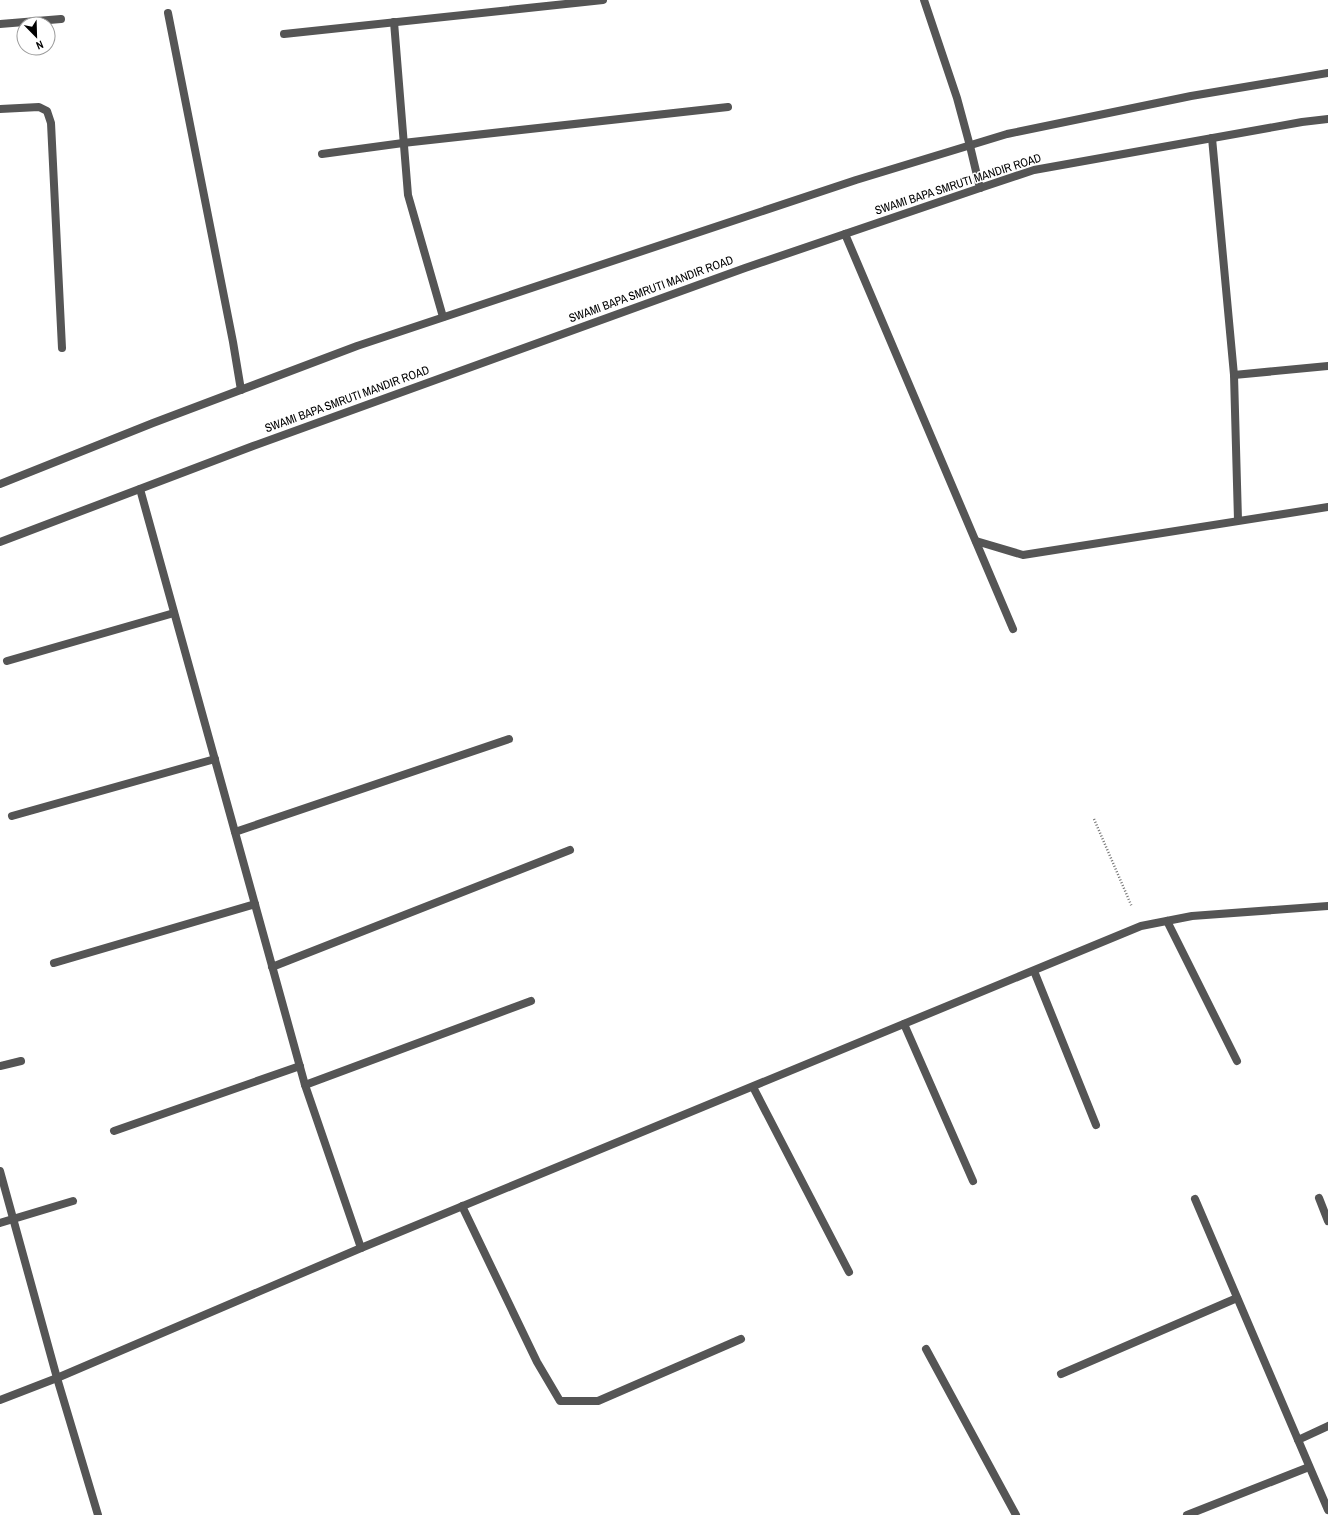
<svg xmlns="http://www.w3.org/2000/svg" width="1328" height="1515" font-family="'Archivo Narrow',sans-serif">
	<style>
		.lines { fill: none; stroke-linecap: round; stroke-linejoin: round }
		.path { stroke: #777; stroke-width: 2.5; stroke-dasharray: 1 2; stroke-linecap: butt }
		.minor { stroke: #555; stroke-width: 8 }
		.tertiary { stroke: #555; stroke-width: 8 }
		.labels { text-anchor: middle; stroke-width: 3; stroke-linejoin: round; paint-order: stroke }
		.street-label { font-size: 12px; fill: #000; stroke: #fff }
	</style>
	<rect width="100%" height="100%" fill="#fff"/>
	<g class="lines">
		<polyline class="path" points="1094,819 1132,907"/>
		<g class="minor">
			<polyline points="924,0 957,98 970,146 980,188"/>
			<polyline points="168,13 233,342 241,390"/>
			<polyline points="394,22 408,195 443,317"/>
			<polyline points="0,24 61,19"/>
			<polyline points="284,34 603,0"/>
			<polyline points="0,109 39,107 47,111 51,123 62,348"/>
			<polyline points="1212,138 1234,375 1238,520"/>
			<polyline points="322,154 403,143 728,107"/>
			<polyline points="845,234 1013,629"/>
			<polyline points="1234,375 1328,366"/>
			<polyline points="140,489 305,1085 361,1248"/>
			<polyline points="976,541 1023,555 1328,507"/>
			<polyline points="7,661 174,613"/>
			<polyline points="12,816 215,759"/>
			<polyline points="235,832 509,739"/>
			<polyline points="1167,921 1237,1061"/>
			<polyline points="54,963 255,904"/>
			<polyline points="272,967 570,850"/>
			<polyline points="1034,971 1096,1125"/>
			<polyline points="904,1024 973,1181"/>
			<polyline points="0,1066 21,1061"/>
			<polyline points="305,1085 531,1001"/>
			<polyline points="753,1087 849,1272"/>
			<polyline points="114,1131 300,1066"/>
			<polyline points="0,1171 57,1378 98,1515"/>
			<polyline points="1319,1198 1328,1221"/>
			<polyline points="1195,1199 1328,1510"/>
			<polyline points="462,1206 537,1362 560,1401 598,1401 741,1339"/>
			<polyline points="0,1223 73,1201"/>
			<polyline points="926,1349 1016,1515"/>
			<polyline points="1061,1374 1237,1298"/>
			<polyline points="0,1400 57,1378 361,1248 1141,926 1192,916 1328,906"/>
			<polyline points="1298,1440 1328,1426"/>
			<polyline points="1187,1515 1309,1467"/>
		</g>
		<g class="tertiary">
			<polyline points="0,484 153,423 357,346 856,180 1007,134 1191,96 1328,73"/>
			<polyline points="0,542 253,446 745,268 980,188 1034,170 1302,122 1328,119"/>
		</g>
	</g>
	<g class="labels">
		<g class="street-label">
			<text transform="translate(958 184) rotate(-18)" y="4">SWAMI BAPA SMRUTI MANDIR ROAD</text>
			<text transform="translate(651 289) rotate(-20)" y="4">SWAMI BAPA SMRUTI MANDIR ROAD</text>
			<text transform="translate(347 399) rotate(-20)" y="4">SWAMI BAPA SMRUTI MANDIR ROAD</text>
		</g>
	</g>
	<g transform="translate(36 36) rotate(157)"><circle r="19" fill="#ffffff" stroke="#999999"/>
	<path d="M0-3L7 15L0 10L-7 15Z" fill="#000000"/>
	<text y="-6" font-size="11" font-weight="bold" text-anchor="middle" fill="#000000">N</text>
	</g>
</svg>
